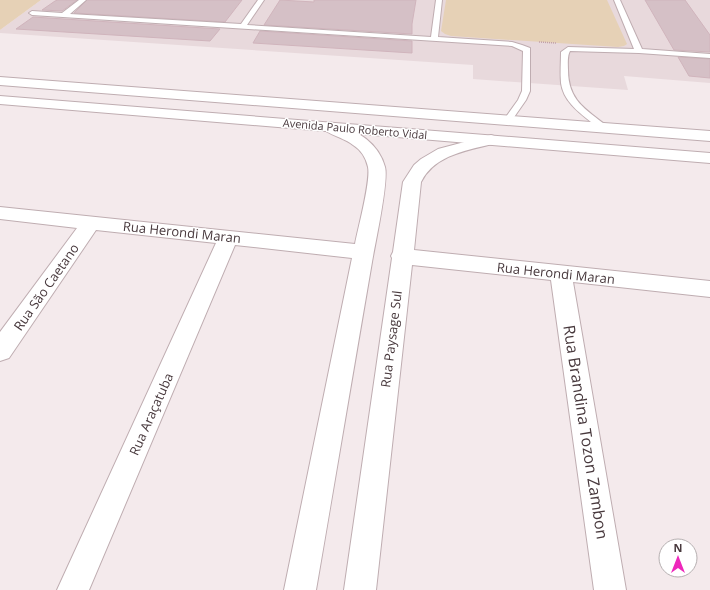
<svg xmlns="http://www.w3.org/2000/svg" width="710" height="590" font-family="'Open Sans',sans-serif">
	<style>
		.residential { fill: #e8d9dc }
		.green { fill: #e6d1b6 }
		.building { fill: #d5c0c6; stroke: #d0b4bc }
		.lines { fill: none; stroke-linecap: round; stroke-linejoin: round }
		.service-casing { stroke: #bfadb1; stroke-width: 2 }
		.minor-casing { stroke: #bfadb1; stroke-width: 2 }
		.tertiary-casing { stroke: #bfadb1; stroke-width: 2 }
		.path { stroke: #c09fa7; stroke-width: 1.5; stroke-dasharray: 1 1; stroke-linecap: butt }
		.service { fill: #fff; fill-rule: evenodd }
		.minor { fill: #fff; fill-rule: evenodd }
		.tertiary { fill: #fff; fill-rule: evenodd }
		.labels { text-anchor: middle; stroke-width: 3; stroke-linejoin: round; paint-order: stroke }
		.far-street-label { font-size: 11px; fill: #48393d; stroke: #fff }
		.street-label { font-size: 13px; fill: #48393d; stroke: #fff }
		.near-street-label { font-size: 16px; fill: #48393d; stroke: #fff }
	</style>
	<rect width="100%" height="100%" fill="#f4eaec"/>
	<polygon class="residential" points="41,0 710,0 710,83 624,76 628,90 473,79 473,65 0,33 0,30"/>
	<g class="green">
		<polygon points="0,0 41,0 0,30"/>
		<polygon points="446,0 607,0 627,44 624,46 618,47 451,36 445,34 441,31"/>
	</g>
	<g class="building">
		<polygon points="58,0 77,0 62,11 42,10 55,1"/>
		<polygon points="87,0 242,0 225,22 74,13"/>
		<polygon points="280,0 314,2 314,0 416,0 412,24 412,34 264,25"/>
		<polygon points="645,0 685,0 710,35 710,52 674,50"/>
		<polygon points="33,17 220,29 210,41 16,29"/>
		<polygon points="260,31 412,41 412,53 253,43"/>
		<polygon points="678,57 710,59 710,78 689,76"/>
	</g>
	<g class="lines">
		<g class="service-casing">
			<g id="service">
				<polygon points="79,0 86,0 70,14 241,24 258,0 264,0 247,25 431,37 436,0 442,0 438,37 512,42 522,45 530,48 530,91 526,100 510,123 504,123 503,121 518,100 522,91 523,51 512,46 32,15 29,13 32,11 62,13"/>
				<path d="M 614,0 L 620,0 L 642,49 L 710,54 L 710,58 L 639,53 L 570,51 C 567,56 568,64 568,70 C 568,100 585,109 607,126 L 608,128 L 604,131 L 601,130 C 586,117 564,105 561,83 C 560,73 561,62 561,52 L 568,47 L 634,49 Z"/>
			</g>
		</g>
		<g class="minor-casing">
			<g id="minor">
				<path d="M 329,122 C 353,128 378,141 385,167 C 389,181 375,244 372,262 C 353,371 335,481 316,590 L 284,590 L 352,258 L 235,245 L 89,590 L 57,590 L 216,243 L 96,230 L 9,358 L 0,361 L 0,332 L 77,228 L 0,219 L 0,207 L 355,244 C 358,228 371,181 368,167 C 366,158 361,150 353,145 C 345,138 326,134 321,127 L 323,124 Z"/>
				<path d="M 491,135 L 497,137 L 499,140 L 497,143 C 469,150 435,154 421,182 L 414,250 L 710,281 L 710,297 L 573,282 L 626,590 L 594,590 L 551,280 L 412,265 L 376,590 L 344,590 L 392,258 L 391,256 L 393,252 L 403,182 L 414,165 L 421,159 L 438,149 Z"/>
			</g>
		</g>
		<g class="tertiary-casing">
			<g id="tertiary">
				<polygon points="0,77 710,131 710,141 0,85"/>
				<polygon points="0,96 710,153 710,163 0,104"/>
			</g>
		</g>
		<polyline class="path" points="539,42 556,43"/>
		<use href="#service" class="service"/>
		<use href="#minor" class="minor"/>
		<use href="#tertiary" class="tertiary"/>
	</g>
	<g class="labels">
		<g class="far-street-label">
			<text transform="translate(355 129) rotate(5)" y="4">Avenida Paulo Roberto Vidal</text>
		</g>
		<g class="street-label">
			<text transform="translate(182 232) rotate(6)" y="5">Rua Herondi Maran</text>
			<text transform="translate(556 273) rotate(6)" y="5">Rua Herondi Maran</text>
			<text transform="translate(46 287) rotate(-55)" y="5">Rua São Caetano</text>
			<text transform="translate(391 339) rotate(-83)" y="5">Rua Paysage Sul</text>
			<text transform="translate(151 414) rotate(-66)" y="5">Rua Araçatuba</text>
		</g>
		<g class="near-street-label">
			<text transform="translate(586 432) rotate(81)" y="6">Rua Brandina Tozon Zambon</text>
		</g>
	</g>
	<g transform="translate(678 558)"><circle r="19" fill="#ffffff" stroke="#b6b0b1"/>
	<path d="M0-3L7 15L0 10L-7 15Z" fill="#ee27bb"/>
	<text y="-6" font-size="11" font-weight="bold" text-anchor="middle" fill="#48393d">N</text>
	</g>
</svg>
